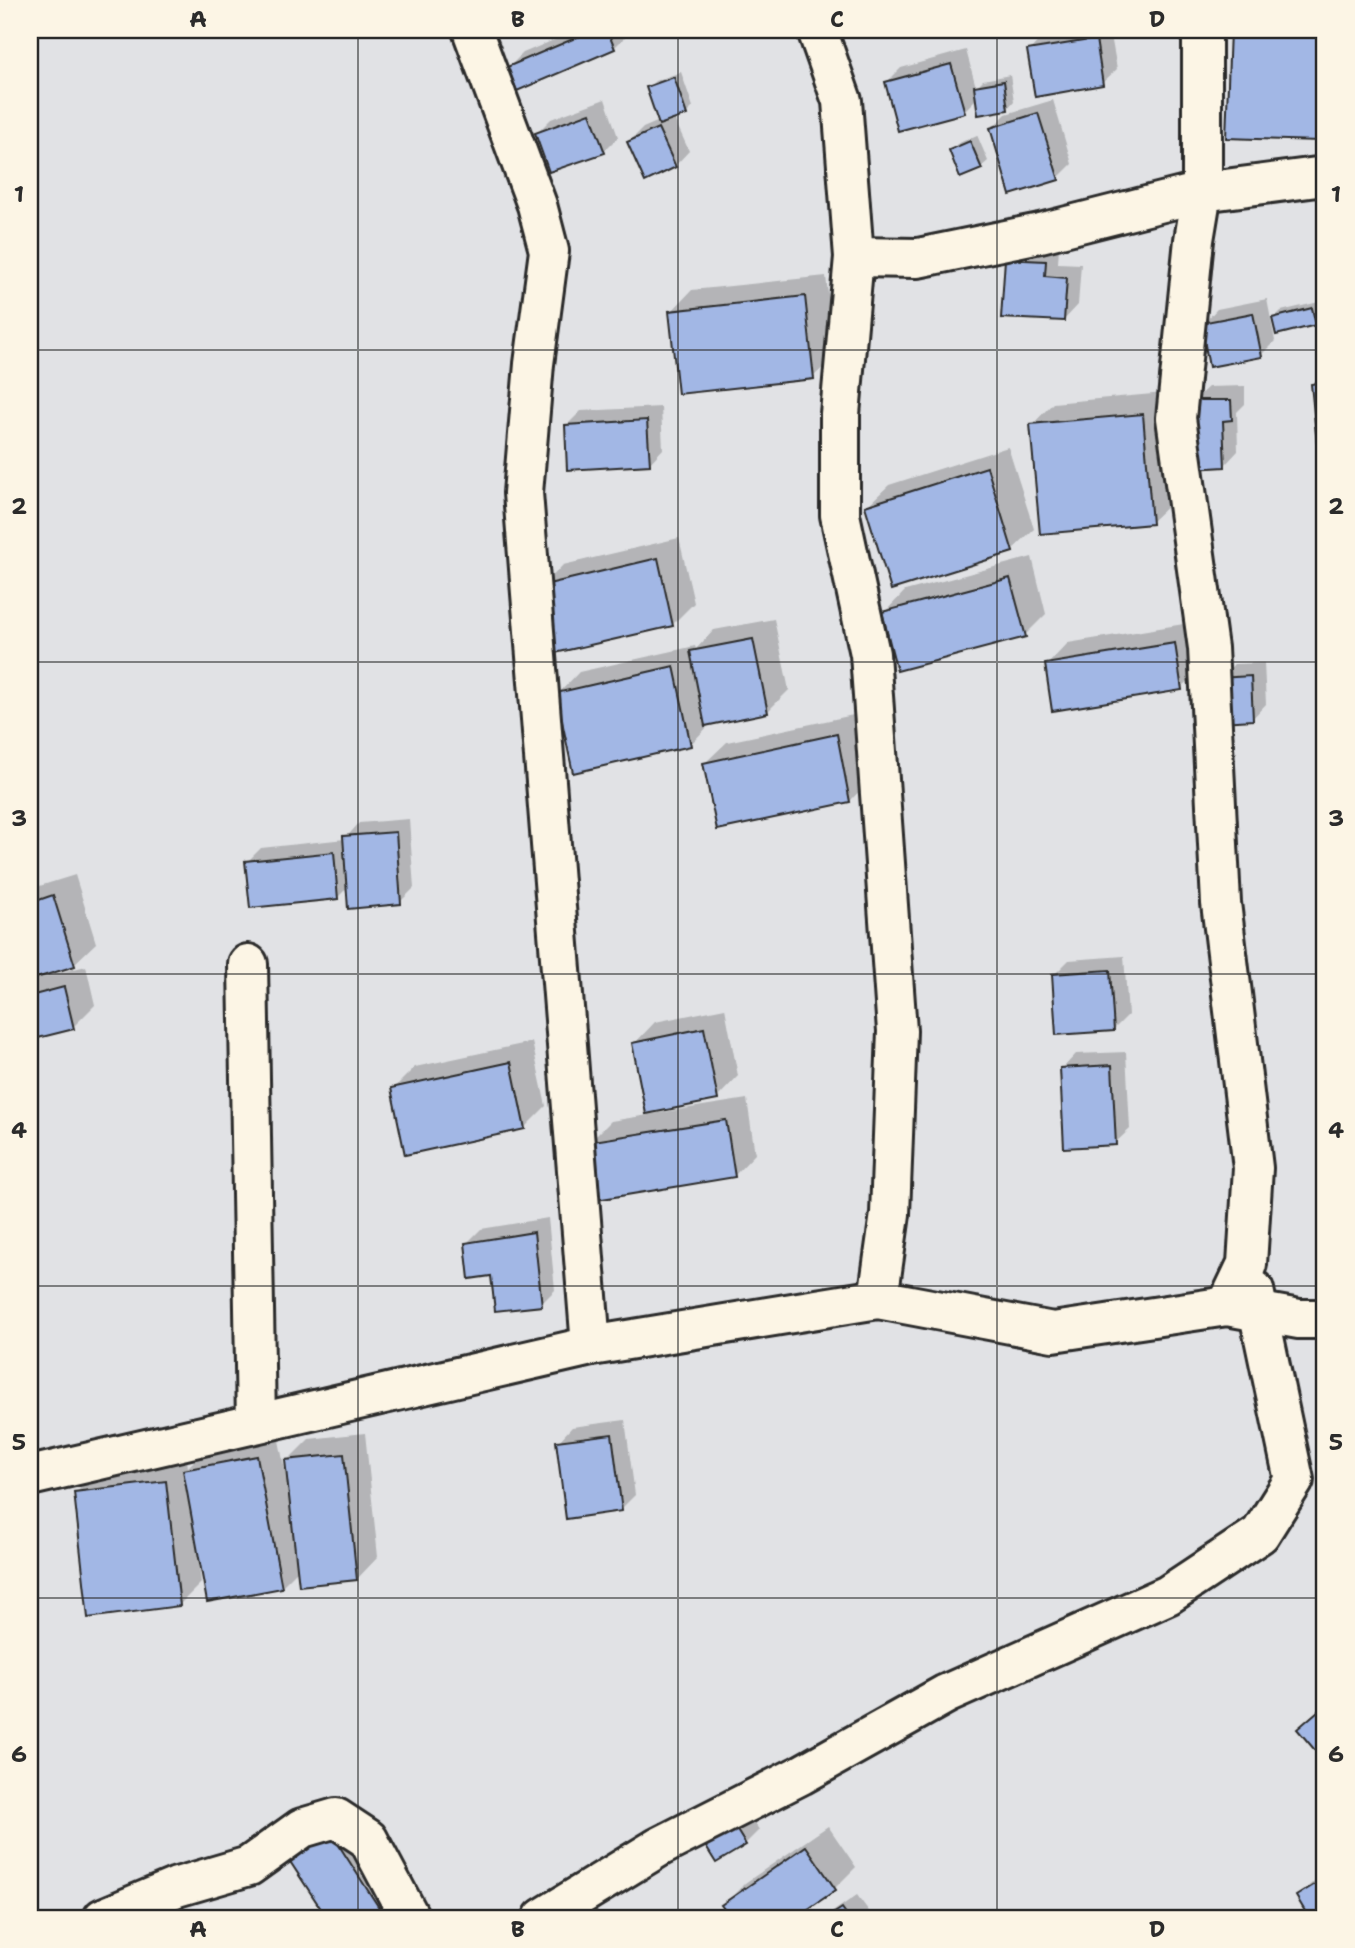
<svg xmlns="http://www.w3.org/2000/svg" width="1355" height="1948" font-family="'Shantell Sans',sans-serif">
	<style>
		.shadow { fill: #0003 }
		.building { fill: #a2b7e5; stroke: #2b2b2b; stroke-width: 2 }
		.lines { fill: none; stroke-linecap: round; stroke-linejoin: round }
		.minor-casing { stroke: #2b2b2b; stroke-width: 44 }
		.minor { stroke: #fcf5e5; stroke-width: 38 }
		.grid { fill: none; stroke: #2b2b2b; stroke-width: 2; stroke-opacity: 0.55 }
		.neatline { fill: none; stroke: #2b2b2b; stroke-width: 2.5 }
		.grid-label { font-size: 23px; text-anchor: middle; font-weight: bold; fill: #2b2b2b }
	</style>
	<rect width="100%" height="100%" fill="#e1e2e5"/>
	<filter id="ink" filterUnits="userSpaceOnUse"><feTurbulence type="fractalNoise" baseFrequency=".0143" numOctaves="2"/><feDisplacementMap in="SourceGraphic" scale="14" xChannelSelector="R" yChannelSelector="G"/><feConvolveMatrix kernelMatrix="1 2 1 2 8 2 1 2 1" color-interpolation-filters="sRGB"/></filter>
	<g filter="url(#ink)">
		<g class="shadow">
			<polygon points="578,30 627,30 629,33 614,48 509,67 523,53"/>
			<polygon points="1082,30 1110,30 1117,69 1102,83 1029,51 1043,36"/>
			<polygon points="1231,30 1325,30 1325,132 1318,139 1228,136"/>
			<polygon points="966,50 976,87 983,80 1010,75 1014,101 1008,108 977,98 964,111 887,82 901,68"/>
			<polygon points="681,72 693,107 686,114 674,118 689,151 675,166 629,142 643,128 659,121 648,88 655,81"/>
			<polygon points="605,99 618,137 604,151 537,133 551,119"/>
			<polygon points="1053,100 1072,164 1058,178 992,128 1006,114"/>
			<polygon points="977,135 988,161 981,167 951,150 957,144"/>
			<polygon points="1021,245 1059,248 1058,263 1081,264 1078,305 1064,320 1007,260"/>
			<polygon points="826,276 835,356 813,377 671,312 692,290"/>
			<polygon points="1267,299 1275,341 1261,355 1203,324 1217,309"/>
			<polygon points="1319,302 1322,316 1315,323 1274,318 1281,311"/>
			<polygon points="1325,371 1325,473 1321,473 1312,384"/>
			<polygon points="1245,386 1245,404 1237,412 1238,451 1224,466 1193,401 1208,387"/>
			<polygon points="1164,393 1173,501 1151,522 1032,425 1053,403"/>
			<polygon points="661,407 663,449 649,464 566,426 581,411"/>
			<polygon points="1008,447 1034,529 1012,550 867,506 889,485"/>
			<polygon points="679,538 694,603 673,624 542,587 563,565"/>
			<polygon points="1032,557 1046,614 1025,635 884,613 905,591"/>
			<polygon points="774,619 789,690 767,712 712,722 691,744 558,694 579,672 695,646 696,649 714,630"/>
			<polygon points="1196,622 1203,667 1181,688 1047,665 1068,643"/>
			<polygon points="1264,663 1266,704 1252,719 1220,679 1234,664"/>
			<polygon points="858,714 871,779 850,801 705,763 727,742"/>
			<polygon points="409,819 414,888 400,902 348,887 338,897 247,862 261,848 345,839 359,823"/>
			<polygon points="75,875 96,943 74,964 45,973 46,976 86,966 95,1005 73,1027 30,1038 30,889"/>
			<polygon points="1124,956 1128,1015 1114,1029 1054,975 1069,960"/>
			<polygon points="725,1008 738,1076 717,1098 652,1111 652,1114 747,1099 755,1154 734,1176 589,1143 611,1121 648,1115 634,1044 655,1022"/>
			<polygon points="532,1042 546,1106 524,1128 393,1089 415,1067"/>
			<polygon points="1126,1052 1130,1129 1115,1143 1062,1069 1076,1054"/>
			<polygon points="548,1218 555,1290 541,1304 492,1274 466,1244 481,1229"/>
			<polygon points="625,1420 635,1495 621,1509 558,1442 572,1427"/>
			<polygon points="365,1433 378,1557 357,1579 299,1569 281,1587 201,1556 198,1556 201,1583 179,1605 76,1493 97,1471 187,1460 188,1467 206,1449 278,1435 286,1476 289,1476 287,1461 309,1439"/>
			<polygon points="743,1803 759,1830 745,1844 717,1861"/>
			<polygon points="353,1813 405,1894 380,1918 326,1918 292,1860 313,1839"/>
			<polygon points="828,1826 856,1867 835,1888 792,1918 733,1918 724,1905 745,1883"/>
			<polygon points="1325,1871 1325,1918 1311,1918 1298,1896"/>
			<polygon points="857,1895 874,1918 824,1918"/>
		</g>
		<g class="building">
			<polygon points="594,30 607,30 615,49 517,91 507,67"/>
			<polygon points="1230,30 1323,30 1319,141 1226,138"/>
			<polygon points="1096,39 1103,85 1035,97 1027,50"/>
			<polygon points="951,64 965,113 898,131 885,82"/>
			<polygon points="674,77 687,115 659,125 646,87"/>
			<polygon points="1004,81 1008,110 978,115 974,86"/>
			<polygon points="590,113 605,153 549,172 535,133"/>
			<polygon points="1038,113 1059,180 1010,195 990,128"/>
			<polygon points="658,128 676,167 645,182 627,142"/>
			<polygon points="970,141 982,169 960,178 949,150"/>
			<polygon points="1005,259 1046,261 1045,276 1067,278 1064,321 1001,318"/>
			<polygon points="805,296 814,379 678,394 669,311"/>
			<polygon points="1312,308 1316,325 1276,335 1272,318"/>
			<polygon points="1253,313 1262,357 1209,367 1201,323"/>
			<polygon points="1325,382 1325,474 1320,475 1311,384"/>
			<polygon points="1191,400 1231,400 1232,420 1223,421 1225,467 1193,469"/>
			<polygon points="1143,414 1152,524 1040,534 1030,424"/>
			<polygon points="647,420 650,465 567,470 565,425"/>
			<polygon points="987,467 1013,552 891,590 865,506"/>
			<polygon points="658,558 673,626 555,653 540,586"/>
			<polygon points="1010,578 1026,637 897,671 882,612"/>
			<polygon points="753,639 768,713 705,726 690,651"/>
			<polygon points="1175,643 1182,690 1052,711 1045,664"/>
			<polygon points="674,666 691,746 573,773 556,693"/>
			<polygon points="1251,676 1253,720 1220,722 1218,678"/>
			<polygon points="837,734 850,802 717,830 703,763"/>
			<polygon points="396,832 401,904 348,909 343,836"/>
			<polygon points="334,852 338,899 250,908 245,861"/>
			<polygon points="53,895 75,966 30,980 30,903"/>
			<polygon points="1110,970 1114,1031 1056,1035 1052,974"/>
			<polygon points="64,987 74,1029 30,1040 30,996"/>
			<polygon points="704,1028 718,1100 646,1114 632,1043"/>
			<polygon points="511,1062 525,1129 405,1155 391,1088"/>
			<polygon points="1112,1065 1116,1145 1064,1148 1060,1068"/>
			<polygon points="726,1120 735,1177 596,1200 587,1142"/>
			<polygon points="534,1232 542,1306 495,1311 491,1276 469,1279 465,1243"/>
			<polygon points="612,1434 622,1511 566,1519 556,1441"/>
			<polygon points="344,1454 357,1580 299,1586 285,1460"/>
			<polygon points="257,1456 282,1588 207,1602 183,1470"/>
			<polygon points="166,1481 180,1606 88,1618 74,1492"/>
			<polygon points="1325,1705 1325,1762 1297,1729"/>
			<polygon points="728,1816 746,1845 716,1863 698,1834"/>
			<polygon points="331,1833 385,1917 383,1918 327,1918 289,1860"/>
			<polygon points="806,1846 836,1890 795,1918 731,1918 721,1905"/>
			<polygon points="1325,1878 1325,1918 1309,1918 1296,1896"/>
			<polygon points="842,1908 849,1918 827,1918"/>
		</g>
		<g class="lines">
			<g class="minor-casing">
				<g id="minor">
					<polyline points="472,30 537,205 549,251 534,364 523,493 591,1346"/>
					<polyline points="817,30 842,101 854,257 840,414 840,515 870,654 897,1031 890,1214 878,1299"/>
					<polyline points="1202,30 1202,192 1194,240 1176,418 1208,648 1221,903 1253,1168 1247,1264 1227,1306"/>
					<polyline points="854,257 918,258 1040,233 1202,192 1325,176"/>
					<polyline points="248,964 256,1423"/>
					<polyline points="30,1476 591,1346 878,1299 1053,1332 1227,1306 1299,1319 1325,1319"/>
					<polyline points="103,1918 177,1887 249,1866 302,1828 336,1818 368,1839 410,1918"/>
					<polyline points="543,1918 659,1847 801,1775 946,1694 1168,1595 1260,1534 1294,1480 1254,1290"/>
				</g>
			</g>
			<use href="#minor" class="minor"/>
		</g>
	</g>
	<path class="grid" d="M 358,30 L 358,1918M 678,30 L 678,1918M 997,30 L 997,1918M 30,350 L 1325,350M 30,662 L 1325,662M 30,974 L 1325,974M 30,1286 L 1325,1286M 30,1598 L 1325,1598"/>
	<rect width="1355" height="1948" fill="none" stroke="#fcf5e5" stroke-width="77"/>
	<rect x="38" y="38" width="1278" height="1872" class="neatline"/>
	<g class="grid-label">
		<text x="198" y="27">A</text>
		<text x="518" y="27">B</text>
		<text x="837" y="27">C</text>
		<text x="1157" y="27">D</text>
		<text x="19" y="202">1</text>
		<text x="1336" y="202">1</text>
		<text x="19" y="514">2</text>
		<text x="1336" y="514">2</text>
		<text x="19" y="826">3</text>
		<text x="1336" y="826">3</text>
		<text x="19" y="1138">4</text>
		<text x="1336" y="1138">4</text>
		<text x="19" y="1450">5</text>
		<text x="1336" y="1450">5</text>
		<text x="19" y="1762">6</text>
		<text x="1336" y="1762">6</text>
		<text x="198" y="1937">A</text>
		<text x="518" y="1937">B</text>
		<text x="837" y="1937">C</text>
		<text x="1157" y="1937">D</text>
	</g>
</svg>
